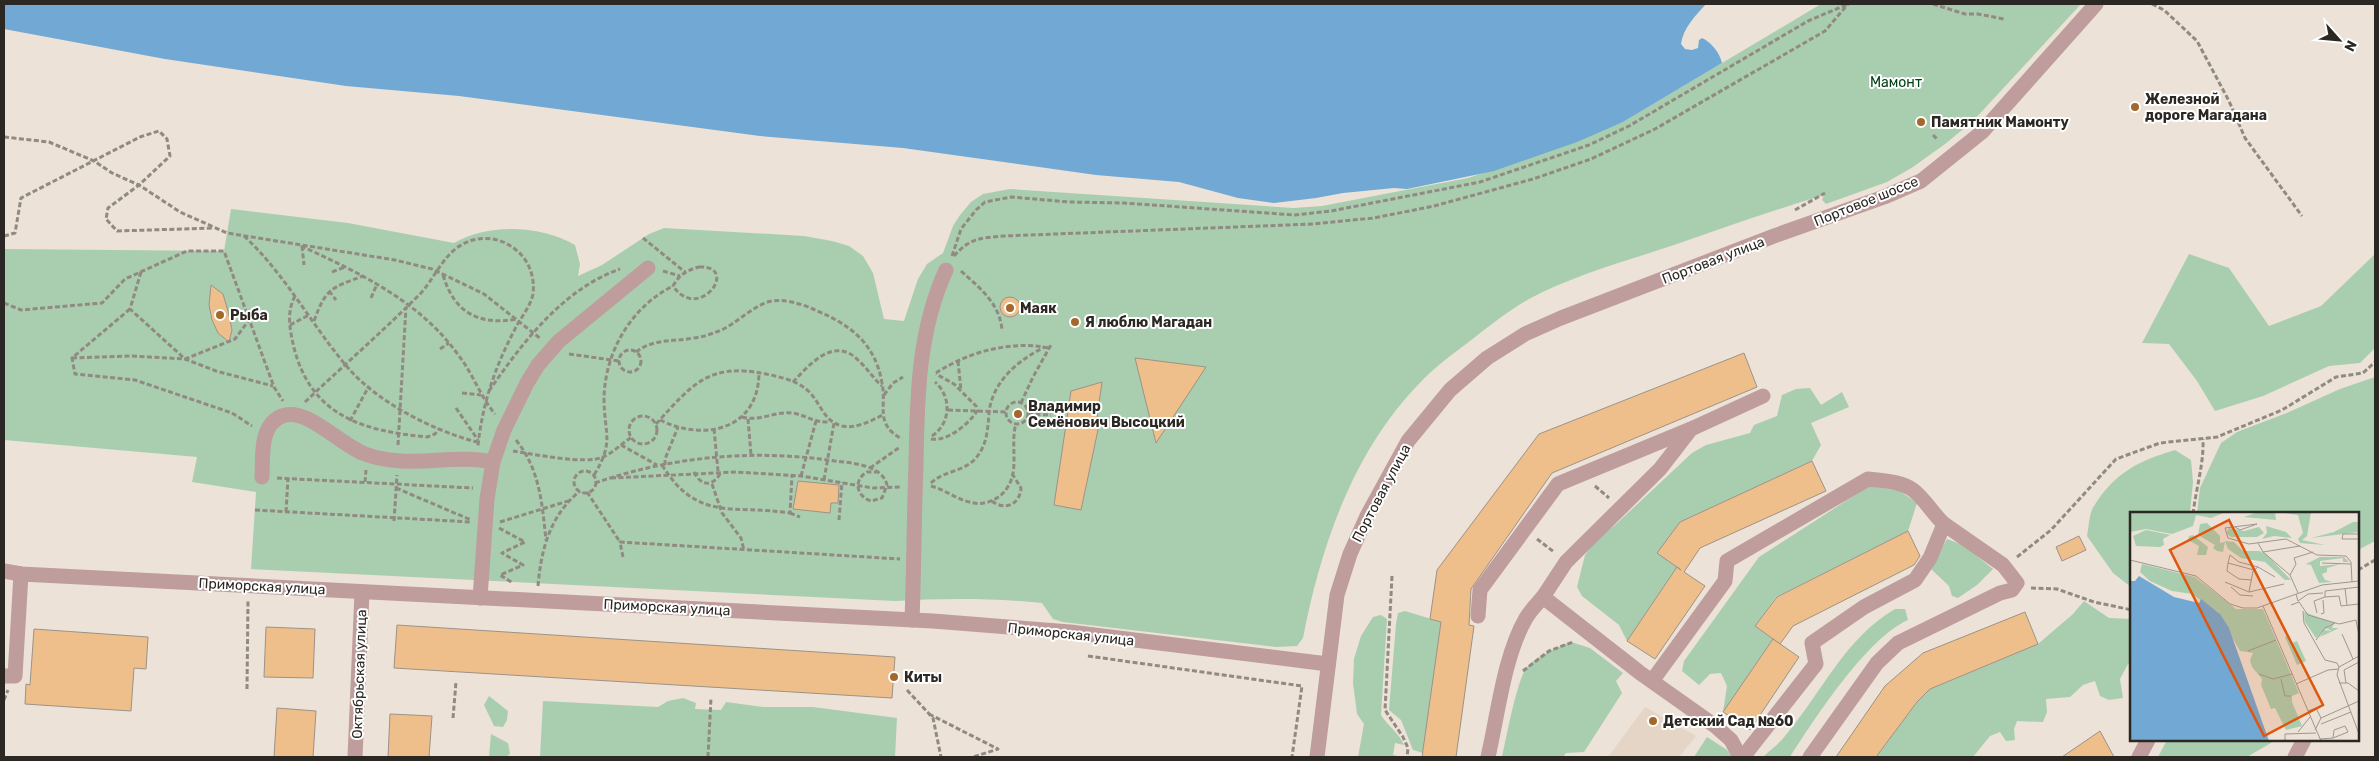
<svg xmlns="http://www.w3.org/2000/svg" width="2379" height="761" font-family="Rubik,sans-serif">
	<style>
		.built { fill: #e5d5c6 }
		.green { fill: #a9ceaf }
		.water { fill: #71a8d4 }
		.building { fill: #efbf8b; stroke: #9c9288 }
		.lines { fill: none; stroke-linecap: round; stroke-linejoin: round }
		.path { stroke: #918a82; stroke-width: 3; stroke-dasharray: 5 2.5; stroke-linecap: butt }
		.minor { stroke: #be9d9c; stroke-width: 15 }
		.poi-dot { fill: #a3682a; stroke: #fff; stroke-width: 2 }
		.labels { text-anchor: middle; stroke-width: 4; stroke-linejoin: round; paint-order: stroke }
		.park-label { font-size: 14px; fill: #004218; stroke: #fff }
		.poi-label { font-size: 14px; font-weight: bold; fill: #2b2723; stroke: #fff; text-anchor: start }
		.street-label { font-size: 14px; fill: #2b2723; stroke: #fff }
		.inset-road { fill: none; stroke: #9f978f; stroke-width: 1 }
		.view { fill: #df560d; fill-opacity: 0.15; stroke: #df560d; stroke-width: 2.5 }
		.inset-edge { fill: none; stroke: #2b2723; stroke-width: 2.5 }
	</style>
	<rect width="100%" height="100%" fill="#ece2d7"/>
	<polygon class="built" points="1645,707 1696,736 1679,757 1608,757"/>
	<g class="green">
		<path d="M 1821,4 L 2081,4 L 1973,121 L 1945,144 L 1913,167 L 1887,182 L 1826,204 L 1822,200 L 1824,195 C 1774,210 1726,227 1677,244 C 1627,261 1576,274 1529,299 C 1509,310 1489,326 1470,341 C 1458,350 1444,360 1432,371 C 1357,440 1322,540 1303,638 L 1297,646 L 1276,647 L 1063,622 L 1053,619 L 1042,603 C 993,598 944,598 895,601 L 251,569 L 256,492 L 192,482 L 197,457 L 4,440 L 4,249 L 224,251 L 231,209 L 348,223 L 454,243 C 489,223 540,225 575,245 L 580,264 L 578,276 L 602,265 L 649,234 L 664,228 L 804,236 L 832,241 L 849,246 L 863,256 L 873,273 L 884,319 L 904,321 L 918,279 L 927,264 L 943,253 L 953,226 L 960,215 L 971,202 L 983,194 L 1010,189 L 1294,208 L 1322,206 L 1468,178 L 1526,159 L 1623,122 Z"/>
		<polygon points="2189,254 2229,268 2269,326 2321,306 2375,254 2375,348 2360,363 2329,366 2263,396 2215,411 2197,381 2169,344 2142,343"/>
		<polygon points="2375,377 2375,541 2358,550 2358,514 2197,513 2200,488 2221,443 2237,432 2289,412 2340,389"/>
		<polygon points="1810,388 1821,405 1842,392 1849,407 1811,423 1821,445 1812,461 1680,522 1658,553 1677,567 1627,641 1619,625 1582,596 1577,587 1585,555 1596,540 1615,525 1692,453 1706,445 1750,433 1754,425 1777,416 1782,395 1796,389"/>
		<path d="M 2175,450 L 2191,460 L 2193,482 L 2190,513 L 2132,514 L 2131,587 L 2113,573 L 2087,536 C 2089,527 2089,513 2094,506 C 2115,472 2139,461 2175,450 Z"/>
		<polygon points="1869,486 1900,491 1917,503 1908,531 1776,597 1755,626 1773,639 1723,712 1727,686 1721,673 1710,674 1699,685 1682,671 1684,661 1759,557"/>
		<polygon points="1947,539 1963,545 1993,569 1977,585 1958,598 1952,596 1949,586 1930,568"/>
		<polygon points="2084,601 2109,618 2131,619 2131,663 2128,664 2120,679 2123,698 2109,700 2100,696 2095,681 2083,685 2070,697 2046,699 2047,712 2043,722 2017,721 2014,729 2015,740 2006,741 2000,732 1990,736 1973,757 1876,757 1917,702 1930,689 2038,644 2073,614"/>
		<path d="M 1895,609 L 1905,609 L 1908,620 C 1868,637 1814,719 1790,757 L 1763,757 C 1770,750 1779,744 1785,736 C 1822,692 1845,638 1895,609 Z"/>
		<polygon points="1405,611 1441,622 1423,753 1413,750 1401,720 1389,710 1396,624 1398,613"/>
		<path d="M 1381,615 L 1387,619 L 1381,715 C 1388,726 1399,733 1404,745 L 1395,743 L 1393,755 L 1402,757 L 1358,757 L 1364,724 L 1357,714 L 1353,683 L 1354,659 L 1361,636 L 1373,617 Z"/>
		<path d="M 1571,642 L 1590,648 L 1623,673 L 1616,681 L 1622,693 L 1584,752 L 1566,753 L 1563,757 L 1502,757 C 1506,740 1517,679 1527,667 C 1538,655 1556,648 1571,642 Z"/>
		<polygon points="489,696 508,711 507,720 503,727 494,726 484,705"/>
		<polygon points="683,698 696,703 695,709 721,710 726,702 763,707 813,707 897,718 895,757 540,757 543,701 658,707 668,701"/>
		<polygon points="491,734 508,743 510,754 506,757 489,757"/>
		<polygon points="1707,737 1727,750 1732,757 1694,757"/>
		<polygon points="2167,740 2276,740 2247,757 2158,757"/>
	</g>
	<path class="water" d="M 4,4 L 1706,4 C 1696,15 1683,28 1681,44 L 1685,49 L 1692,50 L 1698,48 L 1699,40 L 1702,38 C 1711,42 1720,53 1722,63 L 1623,122 L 1577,142 L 1494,171 L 1407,189 L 1394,188 L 1343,193 L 1316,198 L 1274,203 L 1238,198 L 1179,182 L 1096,175 L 903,148 L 760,136 L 459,96 L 346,86 L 165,59 L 4,29 Z"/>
	<g class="building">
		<polygon points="211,285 223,294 228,311 232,330 229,342 218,333 212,320 209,305"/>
		<circle cx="1010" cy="307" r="10"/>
		<polygon points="1744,353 1757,387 1552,473 1471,589 1469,625 1474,626 1456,757 1422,757 1441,622 1430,619 1437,570 1539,434"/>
		<polygon points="1135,358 1206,367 1156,443"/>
		<polygon points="1102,382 1096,425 1099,425 1081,510 1054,505 1071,391"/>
		<polygon points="1812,461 1826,491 1700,548 1684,572 1705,586 1655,659 1627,641 1677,567 1681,570 1657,553 1680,522"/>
		<polygon points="798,481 839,485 838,503 831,503 830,513 793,509"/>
		<polygon points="1908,531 1920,556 1914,565 1793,626 1780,644 1755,626 1777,597"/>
		<polygon points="2079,536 2086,550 2062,561 2056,547"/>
		<polygon points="2025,612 2038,644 1930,689 1917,702 1876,757 1836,757 1885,686 1923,653"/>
		<polygon points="397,625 895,657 892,698 394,668"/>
		<polygon points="266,627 315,629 313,678 264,677"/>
		<polygon points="34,629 148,637 146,669 134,668 131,711 25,704 26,684 30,685"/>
		<polygon points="1773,639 1799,657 1750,730 1723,712"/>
		<polygon points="277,708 316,711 313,757 274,757"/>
		<polygon points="390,714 432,716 429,757 388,757"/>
		<polygon points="2100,731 2114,757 2062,757"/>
	</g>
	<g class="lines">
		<g class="path">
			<polyline points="1933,4 1965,14 1978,14 2004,19"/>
			<polyline points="2152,4 2164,10 2197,41 2229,101 2245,138 2302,216"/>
			<polyline points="1933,135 1937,139"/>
			<polyline points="4,137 49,142 94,161 112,173 139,185 180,212 227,233 395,260 432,269 484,294 541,339"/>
			<polyline points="1795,210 1825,193"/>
			<polyline points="4,236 15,233 21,198 140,137 159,131 167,139 170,156 139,185 108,208 106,219 117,231 214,228"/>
			<path d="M 244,236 C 286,275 312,326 349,369 C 379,403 434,431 477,442"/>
			<polyline points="643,238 685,272"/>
			<path d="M 301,246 C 360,273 421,302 459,356 C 473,374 480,396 495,414"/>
			<polyline points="302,246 304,265"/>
			<polyline points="952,256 961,229 976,210 985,202 1011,197 1069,202 1124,203 1295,215 1331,211 1480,182 1589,145 1629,126 1808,21 1848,4"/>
			<path d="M 954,256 C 970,238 980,238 1004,236 L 1313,224 L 1374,218 L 1434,206 L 1533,179 L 1591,159 L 1655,129 L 1825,31 L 1848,4"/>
			<path d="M 699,267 C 741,265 699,324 673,286 C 679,275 687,270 699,267 Z"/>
			<polyline points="663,271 680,276"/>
			<path d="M 961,271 C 980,288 1000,304 1002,330"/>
			<polyline points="141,272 130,309 185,359 235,339 249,320"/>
			<polyline points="332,272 345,267"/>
			<path d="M 443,275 C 454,312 478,326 517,319"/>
			<polyline points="329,291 336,300"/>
			<path d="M 295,296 C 286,313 290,330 294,348 C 312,417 364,431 427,437 L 435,434 L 439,429"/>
			<polyline points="371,298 377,284"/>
			<polyline points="4,303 21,310 102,303 125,279 187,251 224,251 274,387 283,401"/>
			<polyline points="130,309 72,358 75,374 135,380 232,413 252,426"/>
			<path d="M 314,321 C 326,288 331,288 363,276"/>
			<polyline points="290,325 309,315"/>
			<polyline points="440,349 449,343"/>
			<circle cx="630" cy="361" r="11"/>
			<path d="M 636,352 C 655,338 673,342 694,338 C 703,337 711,334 719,331 C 736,324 748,310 765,303 C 779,297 799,303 813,309 C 849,324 875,342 882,383 C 887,406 874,424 902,439"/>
			<polyline points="569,354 619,361"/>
			<polyline points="72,358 132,356 185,359 216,371 273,386"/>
			<polyline points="958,361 961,390"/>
			<path d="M 936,373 C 968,352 1011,340 1049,348"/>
			<path d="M 793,382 C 810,364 834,336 858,360 C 867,368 873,378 882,386"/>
			<path d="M 489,391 C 522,343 563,289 620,269"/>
			<polyline points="462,393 481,395"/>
			<polyline points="884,395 893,383 903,377"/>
			<path d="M 305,402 C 343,366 382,332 419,295 C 434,280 443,254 463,244 C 480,235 501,237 516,250 C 529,260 535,277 533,294 C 530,308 520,318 514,331 C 495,367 482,405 478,446"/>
			<circle cx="1017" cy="413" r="11"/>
			<polyline points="1021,403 1033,377 1052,343"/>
			<polyline points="456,408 478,440"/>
			<polyline points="948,410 1007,412"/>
			<polyline points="1028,414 1051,415"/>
			<circle cx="643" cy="430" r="14"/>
			<path d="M 742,417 C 759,422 775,411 792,413 C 806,415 814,423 830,422"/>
			<polyline points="748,419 751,455"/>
			<path d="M 660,420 C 704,442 759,430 759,372"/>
			<polyline points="350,421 369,386"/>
			<path d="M 656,424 C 692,385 708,362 766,374 C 780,377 795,380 806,389 C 821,401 822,421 842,426 C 856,429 870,421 883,415"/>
			<polyline points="714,429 718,471"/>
			<path d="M 932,436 C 951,423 952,397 935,382"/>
			<path d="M 931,439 C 947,442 969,424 977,411 L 976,406 L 954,384 L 936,374"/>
			<path d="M 516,440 C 540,470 542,503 546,540"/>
			<polyline points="398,445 406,307"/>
			<polyline points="621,445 657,465"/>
			<path d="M 513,451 C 533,454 586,465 603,457 C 613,453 622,443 632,437"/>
			<path d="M 662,465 C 698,523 733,504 790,513 L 792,475"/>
			<polyline points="665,465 665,459 678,427"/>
			<polyline points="870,468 900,447"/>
			<circle cx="585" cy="482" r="11"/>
			<path d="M 694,472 C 702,488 714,486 721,472"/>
			<path d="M 594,475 C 615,441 604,434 604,398 C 605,352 631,307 673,286"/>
			<polyline points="801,476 816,421"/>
			<polyline points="277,478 473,488"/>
			<polyline points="611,478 736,472 801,476 873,488 901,487"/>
			<polyline points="824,480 834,423"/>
			<polyline points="365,482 366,470"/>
			<path d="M 595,483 C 673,456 755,449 835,461 C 853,463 882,465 887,485 L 882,498 L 871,501 C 856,496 853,480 867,472 L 878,472"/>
			<path d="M 931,483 C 943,471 963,472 975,459 C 987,446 988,429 989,412 C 993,381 1018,360 1045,347"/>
			<polyline points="712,484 722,513 741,538 744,550"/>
			<path d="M 931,486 C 946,490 959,501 974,503 C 983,505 993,501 1000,496 C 1023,476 1009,449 1016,423"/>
			<polyline points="1595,486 1609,498"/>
			<polyline points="396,488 471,520"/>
			<polyline points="587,492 620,542"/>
			<path d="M 992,501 C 1004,511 1020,505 1021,488 L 1013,475"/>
			<polyline points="255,510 471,522"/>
			<polyline points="286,512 288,478"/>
			<polyline points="790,513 800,517"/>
			<path d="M 2193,514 C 2196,488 2204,464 2203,439"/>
			<polyline points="839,520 842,482"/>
			<polyline points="394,521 397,475"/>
			<polyline points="500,522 568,501"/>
			<polyline points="499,528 525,542 502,553 523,565 500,575 513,583"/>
			<polyline points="1537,539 1554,552"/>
			<polyline points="623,557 620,542 900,559"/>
			<polyline points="2017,557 2051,530 2116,459 2160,443 2217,437 2282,410 2336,377 2363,373 2375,362"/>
			<polyline points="2358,570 2375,560"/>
			<polyline points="1392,576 1385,710 1403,737 1408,748 1407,757"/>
			<path d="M 538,586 C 541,550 550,515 580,491"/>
			<polyline points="2031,588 2057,589 2094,602 2132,610"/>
			<polyline points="1088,656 1302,686 1292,757"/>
			<polyline points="1523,671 1549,651 1573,642"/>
			<polyline points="247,689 248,600"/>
			<polyline points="907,690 933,718 941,757"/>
			<polyline points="4,700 8,690"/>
			<polyline points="929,714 998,749 973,757"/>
			<polyline points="453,718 456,682"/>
			<polyline points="708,757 711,698"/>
		</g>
		<g class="minor">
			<path d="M 262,477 C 263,457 259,425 282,416 C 306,406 340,445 365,454 C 408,470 451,453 493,462"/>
			<polyline points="4,571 21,574 933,621 1070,632 1328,664"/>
			<polyline points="1543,597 1566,562 1660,469 1691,429 1763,396"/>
			<polyline points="480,598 487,499 493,462 504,430 527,383 538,365 559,341 648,268"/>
			<polyline points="1478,616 1480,590 1558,484 1691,429"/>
			<path d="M 912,620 C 914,568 914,516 916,464 C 917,398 918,331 946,270"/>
			<polyline points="4,676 15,676 21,574"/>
			<path d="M 1652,681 L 1725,581 L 1727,561 L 1868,479 C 1882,481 1901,481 1913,490 C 1924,498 1933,514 1944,524"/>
			<polyline points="355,757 362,592"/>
			<polyline points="1317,757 1337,595 1350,554 1367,516 1408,441 1450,390 1487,358 1525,334 1561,318 1774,236 1884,197 1921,181 1982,132 2096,4"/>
			<path d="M 1488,757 C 1498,714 1504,656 1526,618 C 1530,611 1537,604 1543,597 L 1639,672 L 1714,725 L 1731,740 L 1740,757"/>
			<polyline points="1743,757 1816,664 1812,643 1864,607 1915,580 1930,558 1944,524 2003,565 2017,583 2012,590 2000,593 1898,643 1877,663 1810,757"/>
			<polyline points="2139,757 2148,740"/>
			<polyline points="2295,757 2304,740"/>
		</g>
	</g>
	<g class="poi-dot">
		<circle cx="2135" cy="107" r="5"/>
		<circle cx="1921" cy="122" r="5"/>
		<circle cx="1010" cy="308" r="5"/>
		<circle cx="220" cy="315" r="5"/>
		<circle cx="1075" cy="322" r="5"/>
		<circle cx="1018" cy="414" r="5"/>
		<circle cx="894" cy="677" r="5"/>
		<circle cx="1653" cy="721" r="5"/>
	</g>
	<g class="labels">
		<g class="park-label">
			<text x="1896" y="87">Мамонт</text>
		</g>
		<g class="poi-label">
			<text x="2145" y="104">Железной<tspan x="2145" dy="16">дороге Магадана</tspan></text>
			<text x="1931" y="127">Памятник Мамонту</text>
			<text x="1020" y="313">Маяк</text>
			<text x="230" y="320">Рыба</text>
			<text x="1085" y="327">Я люблю Магадан</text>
			<text x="1028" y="411">Владимир<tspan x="1028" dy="16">Семёнович Высоцкий</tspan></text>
			<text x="904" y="682">Киты</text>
			<text x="1663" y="726">Детский Сад №60</text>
		</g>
		<g class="street-label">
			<text transform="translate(1866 201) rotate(-22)" y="5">Портовое шоссе</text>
			<text transform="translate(1713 260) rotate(-21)" y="5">Портовая улица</text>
			<text transform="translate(1381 493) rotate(-62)" y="5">Портовая улица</text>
			<text transform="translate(262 586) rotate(3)" y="5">Приморская улица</text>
			<text transform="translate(667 607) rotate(3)" y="5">Приморская улица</text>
			<text transform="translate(1071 634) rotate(6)" y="5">Приморская улица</text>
			<text transform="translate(359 674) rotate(-88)" y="5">Октябрьская улица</text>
		</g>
	</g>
	<g transform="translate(2130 512)">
		<rect width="229" height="229" fill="#ece2d7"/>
		<path d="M 0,0 L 96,0 L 81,6 L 66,3 L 63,14 L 42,22 L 16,17 L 0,20 ZM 128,0 L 145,0 L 146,8 L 114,5 ZM 148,0 L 181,0 L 177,24 L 172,28 L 195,33 L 170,31 L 168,27 L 173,21 L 168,3 ZM 223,10 L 229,10 L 229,20 L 181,26 L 204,20 ZM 77,11 L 90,24 L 90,31 L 95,30 L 93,40 L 87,39 L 83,36 L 85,33 L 68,23 L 70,12 ZM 136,14 L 156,20 L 162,26 L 144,24 L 132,27 L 137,21 ZM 129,15 L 134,21 L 127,25 L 101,25 L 96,21 L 99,16 L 114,19 ZM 16,18 L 36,22 L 40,23 L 33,27 L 34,33 L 30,35 L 6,34 L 3,24 ZM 63,23 L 78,35 L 76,43 L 67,43 L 69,34 L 58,28 L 59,24 ZM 95,29 L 104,30 L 113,39 L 129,39 L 136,42 L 161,68 L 155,68 L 135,50 L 111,46 L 98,37 ZM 190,45 L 214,45 L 219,50 L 213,50 L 213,46 L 190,49 L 190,54 L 211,52 L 197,56 L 197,60 L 192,62 L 195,68 L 202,70 L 189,71 L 181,53 L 176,52 ZM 12,52 L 65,65 L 106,97 L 133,97 L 169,181 L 162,184 L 162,190 L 172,214 L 156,218 L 145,196 L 141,197 L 131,173 L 132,167 L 122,155 L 120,148 L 123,141 L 110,139 L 88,100 L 62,82 L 42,79 L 20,69 L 10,60 ZM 174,100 L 204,111 L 202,116 L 209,116 L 190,125 L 194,118 L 202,119 L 196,116 L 202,112 L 199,113 L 186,126 L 175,110 ZM 159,123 L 162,131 L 167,129 L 176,149 L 167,153 L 155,125 Z" fill="#a9ceaf"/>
		<path d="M 9,64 L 44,85 L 69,91 L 71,87 L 90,102 L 99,116 L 139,229 L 0,229 L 0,69 L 5,69 Z" fill="#71a8d4"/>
		<path class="inset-road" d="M 105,15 L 110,18 L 127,12 L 95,16 L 98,26 L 119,32 L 156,27 L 187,43 L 216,44 L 221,50 L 222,70M 229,22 L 213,22 L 212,27 L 229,27M 128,31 L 133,40 L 160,63 L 168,81M 133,40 L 170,34M 0,48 L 66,64 L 100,92 L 113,96 L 127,96 L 192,73 L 229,69M 98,51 L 97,59 L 109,67 L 122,68M 192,51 L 221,52M 124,58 L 98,51 L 100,43 L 109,50 L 128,55M 160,63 L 166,52 L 164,46 L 183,40M 145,65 L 128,55 L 123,59 L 119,80 L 154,72M 95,70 L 119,80M 101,75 L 110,83 L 123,84M 215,76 L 217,93M 166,82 L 168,89 L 178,82 L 193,81M 195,85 L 195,79 L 229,75M 161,93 L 169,90 L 178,103 L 209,112 L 226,108 L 229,123M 133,94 L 191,229M 173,99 L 174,111 L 195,148 L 207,151 L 209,155M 187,101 L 184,89 L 195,85 L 209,84 L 211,94 L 229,92M 191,102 L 194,101 L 193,88M 212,122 L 223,147M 186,128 L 195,116 L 205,111M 118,139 L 146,128M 229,144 L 209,155 L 207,163 L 229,222M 129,162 L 143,167 L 162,162M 151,167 L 155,184 L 161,184M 209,171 L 218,171 L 229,179M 216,171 L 214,158 L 229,150M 166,172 L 198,158 L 209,157M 178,199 L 186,196 L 191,206 L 185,218M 191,206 L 229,189M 191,212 L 221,200M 168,220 L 180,205M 190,227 L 203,226 L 218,220 L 215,214 L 204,218 L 203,226M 155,229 L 155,222 L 186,221"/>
		<path class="view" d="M 99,8 L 193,193 L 134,224 L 40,38 Z"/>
		<rect width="229" height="229" class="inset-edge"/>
	</g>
	<rect width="2379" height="761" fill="none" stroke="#2b2723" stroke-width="10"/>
	<g transform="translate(2339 40) rotate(117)" stroke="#ffffff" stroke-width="4" paint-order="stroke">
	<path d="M0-4L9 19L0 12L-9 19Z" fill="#2b2723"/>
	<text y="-8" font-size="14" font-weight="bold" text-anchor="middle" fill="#2b2723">N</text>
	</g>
</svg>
